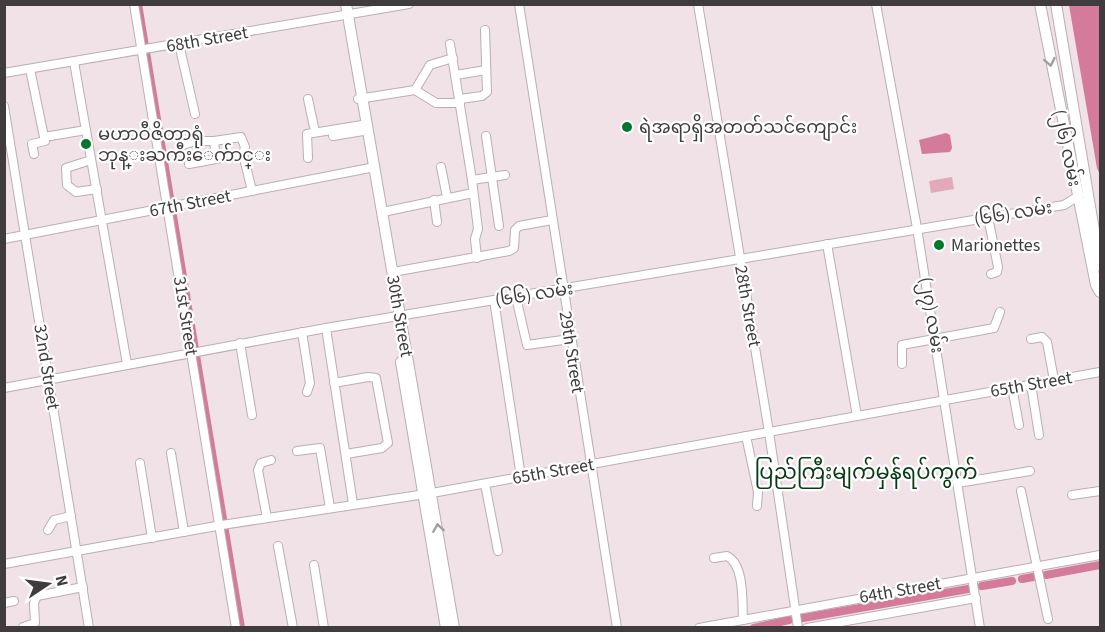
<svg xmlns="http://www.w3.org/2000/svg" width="1105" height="632" font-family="'Source Sans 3','Noto Sans Myanmar',sans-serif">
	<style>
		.green { fill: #e4a8bb }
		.water { fill: #d47a9a }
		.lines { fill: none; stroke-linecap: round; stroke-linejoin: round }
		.canal { stroke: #d47a9a; stroke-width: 8 }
		.minor-casing { stroke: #bbaeb2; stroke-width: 10 }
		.major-casing { stroke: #bbaeb2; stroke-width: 12 }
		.minor { stroke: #fff; stroke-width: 8 }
		.major { stroke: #fff; stroke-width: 10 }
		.oneway { stroke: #a09d9e }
		.poi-dot { fill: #02782e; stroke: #fff; stroke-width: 2 }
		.labels { text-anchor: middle; stroke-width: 4.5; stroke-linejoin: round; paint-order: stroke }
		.street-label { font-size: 18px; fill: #403b3c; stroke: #fff }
		.poi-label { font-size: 18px; fill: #403b3c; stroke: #fff; text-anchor: start }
		.quarter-label { font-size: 21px; fill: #083a16; stroke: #fff }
	</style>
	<rect width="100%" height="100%" fill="#f0e2e6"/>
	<polygon class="green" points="952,177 954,189 931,193 929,181"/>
	<g class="water">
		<polygon points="1069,5 1100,5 1100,175 1097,168"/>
		<polygon points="946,133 950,135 952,148 950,152 922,154 919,140"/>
	</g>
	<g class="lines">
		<g class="canal">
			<polyline points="138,4 241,628"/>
			<polyline points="1046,575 1100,565"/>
			<polyline points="1022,579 1033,577"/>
			<polyline points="982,586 1012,581"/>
			<polyline points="803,618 968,589"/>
			<polyline points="754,628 789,620"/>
		</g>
		<g class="minor-casing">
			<g id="minor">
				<polyline points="134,4 236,628"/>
				<polyline points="519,4 617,628"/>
				<polyline points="698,4 769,432 798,628"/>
				<polyline points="876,4 917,228 980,628"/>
				<polyline points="179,44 195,114"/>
				<polyline points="450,44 472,180 478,229 475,239 477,258"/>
				<polyline points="74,62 127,364"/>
				<polyline points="30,69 44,137 86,130"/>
				<polyline points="4,73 409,4"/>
				<polyline points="456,75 486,70"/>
				<polyline points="415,90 430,65 453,58"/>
				<polyline points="308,99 315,132"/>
				<polyline points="358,99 415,90 436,103 460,103"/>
				<polyline points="460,99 482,96 487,92 485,30"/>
				<polyline points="4,106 89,628"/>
				<polyline points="333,136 363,131"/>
				<polyline points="486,136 499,226"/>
				<polyline points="183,145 196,141 214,141"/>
				<polyline points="34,154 32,144 45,141"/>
				<polyline points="308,158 307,134 362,125"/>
				<polyline points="216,159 214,141 241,137 245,147 243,154"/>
				<polyline points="91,160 66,168 67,185 76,192 97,189"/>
				<polyline points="189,164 243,154 252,191"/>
				<polyline points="441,167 447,197"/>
				<polyline points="472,180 505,175"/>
				<polyline points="434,200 437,222"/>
				<polyline points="383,212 473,193"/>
				<polyline points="988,217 998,267 997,272 991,274"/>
				<polyline points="4,239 375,167"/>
				<polyline points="827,244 857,416"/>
				<polyline points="393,272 509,251 514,248 515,230 519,226 552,220"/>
				<polyline points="516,297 527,345 570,339"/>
				<polyline points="494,300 521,477"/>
				<polyline points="326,328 353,504"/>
				<polyline points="302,332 310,383 307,392"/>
				<polyline points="1031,339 1042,337 1047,342 1054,380"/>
				<polyline points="240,343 252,415"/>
				<polyline points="902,364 902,345 994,328 1000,312"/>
				<polyline points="334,383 368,377 376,378 388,443 382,448 346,454"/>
				<polyline points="1031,384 1039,435"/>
				<polyline points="1012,387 1019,425"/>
				<polyline points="4,388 326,328 1064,205 1077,197"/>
				<polyline points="746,436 758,492 757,506"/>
				<polyline points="297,451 320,448 330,508"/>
				<polyline points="171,453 184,532"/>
				<polyline points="140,463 152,538"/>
				<polyline points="958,483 1030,471"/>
				<polyline points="485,484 498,551"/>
				<polyline points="1021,491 1048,619"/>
				<polyline points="1072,495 1100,491"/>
				<polyline points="267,518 258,470 261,463 271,460"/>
				<polyline points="48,530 54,520 71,516"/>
				<polyline points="278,546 293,628"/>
				<path d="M 714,558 L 727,556 C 745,565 742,603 743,620"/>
				<polyline points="4,564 222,525 432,493 1100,372"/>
				<polyline points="314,565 324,628"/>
				<polyline points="4,603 14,601"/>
				<polyline points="23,627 35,623 34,603 37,596 83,587"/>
				<polyline points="699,628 1100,555"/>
				<polyline points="807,628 976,598"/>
			</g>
		</g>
		<g class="major-casing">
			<g id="major">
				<polyline points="346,4 454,628"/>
				<polyline points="1040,4 1096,285 1100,292"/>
				<polyline points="1056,4 1100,266"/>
				<polyline points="401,362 446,628"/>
			</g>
		</g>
		<use href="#minor" class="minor"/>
		<use href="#major" class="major"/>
	</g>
	<defs><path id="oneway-chevron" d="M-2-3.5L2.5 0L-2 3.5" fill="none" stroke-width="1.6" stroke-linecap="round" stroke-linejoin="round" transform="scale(1.5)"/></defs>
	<g class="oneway">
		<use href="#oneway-chevron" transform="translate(1050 62) rotate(79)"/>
		<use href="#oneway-chevron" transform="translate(438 528) rotate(-99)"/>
	</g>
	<g class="poi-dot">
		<circle cx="627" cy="127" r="6"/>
		<circle cx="86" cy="144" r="6"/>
		<circle cx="939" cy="245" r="6"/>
	</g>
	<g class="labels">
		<g class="street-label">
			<text transform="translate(207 39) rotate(-10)" y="6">68th Street</text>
			<text transform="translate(1067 148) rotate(78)" y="6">(၂၆) လမ်း</text>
			<text transform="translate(190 203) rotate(-11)" y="6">67th Street</text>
			<text transform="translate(1013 213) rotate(-9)" y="6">(၆၆) လမ်း</text>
			<text transform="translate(534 294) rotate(-9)" y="6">(၆၆) လမ်း</text>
			<text transform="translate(748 306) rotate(80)" y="6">28th Street</text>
			<text transform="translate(932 315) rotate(81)" y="6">(၂၇) လမ်း</text>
			<text transform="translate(186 316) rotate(81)" y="6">31st Street</text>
			<text transform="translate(400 316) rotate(80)" y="6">30th Street</text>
			<text transform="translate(572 352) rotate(81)" y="6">29th Street</text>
			<text transform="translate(47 367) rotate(81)" y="6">32nd Street</text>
			<text transform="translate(1031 384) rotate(-10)" y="6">65th Street</text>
			<text transform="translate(553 471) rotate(-10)" y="6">65th Street</text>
			<text transform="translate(900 590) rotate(-10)" y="6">64th Street</text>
		</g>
		<g class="poi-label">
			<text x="639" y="133">ရဲအရာရှိအတတ်သင်ကျောင်း</text>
			<text x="98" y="140">မဟာဝီဇိတာရုံ<tspan x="98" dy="21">ဘုန္းႀကီးေက်ာင္း</tspan></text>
			<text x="951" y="251">Marionettes</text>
		</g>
		<g class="quarter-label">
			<text x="866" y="479">ပြည်ကြီးမျက်မှန်ရပ်ကွက်</text>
		</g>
	</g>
	<rect width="1105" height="632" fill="none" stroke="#403b3c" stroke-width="12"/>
	<g transform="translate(48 584) rotate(77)" stroke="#ffffff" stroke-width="4.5" paint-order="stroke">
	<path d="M0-4.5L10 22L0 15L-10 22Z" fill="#403b3c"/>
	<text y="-9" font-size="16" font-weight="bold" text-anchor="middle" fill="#403b3c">N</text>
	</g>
</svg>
